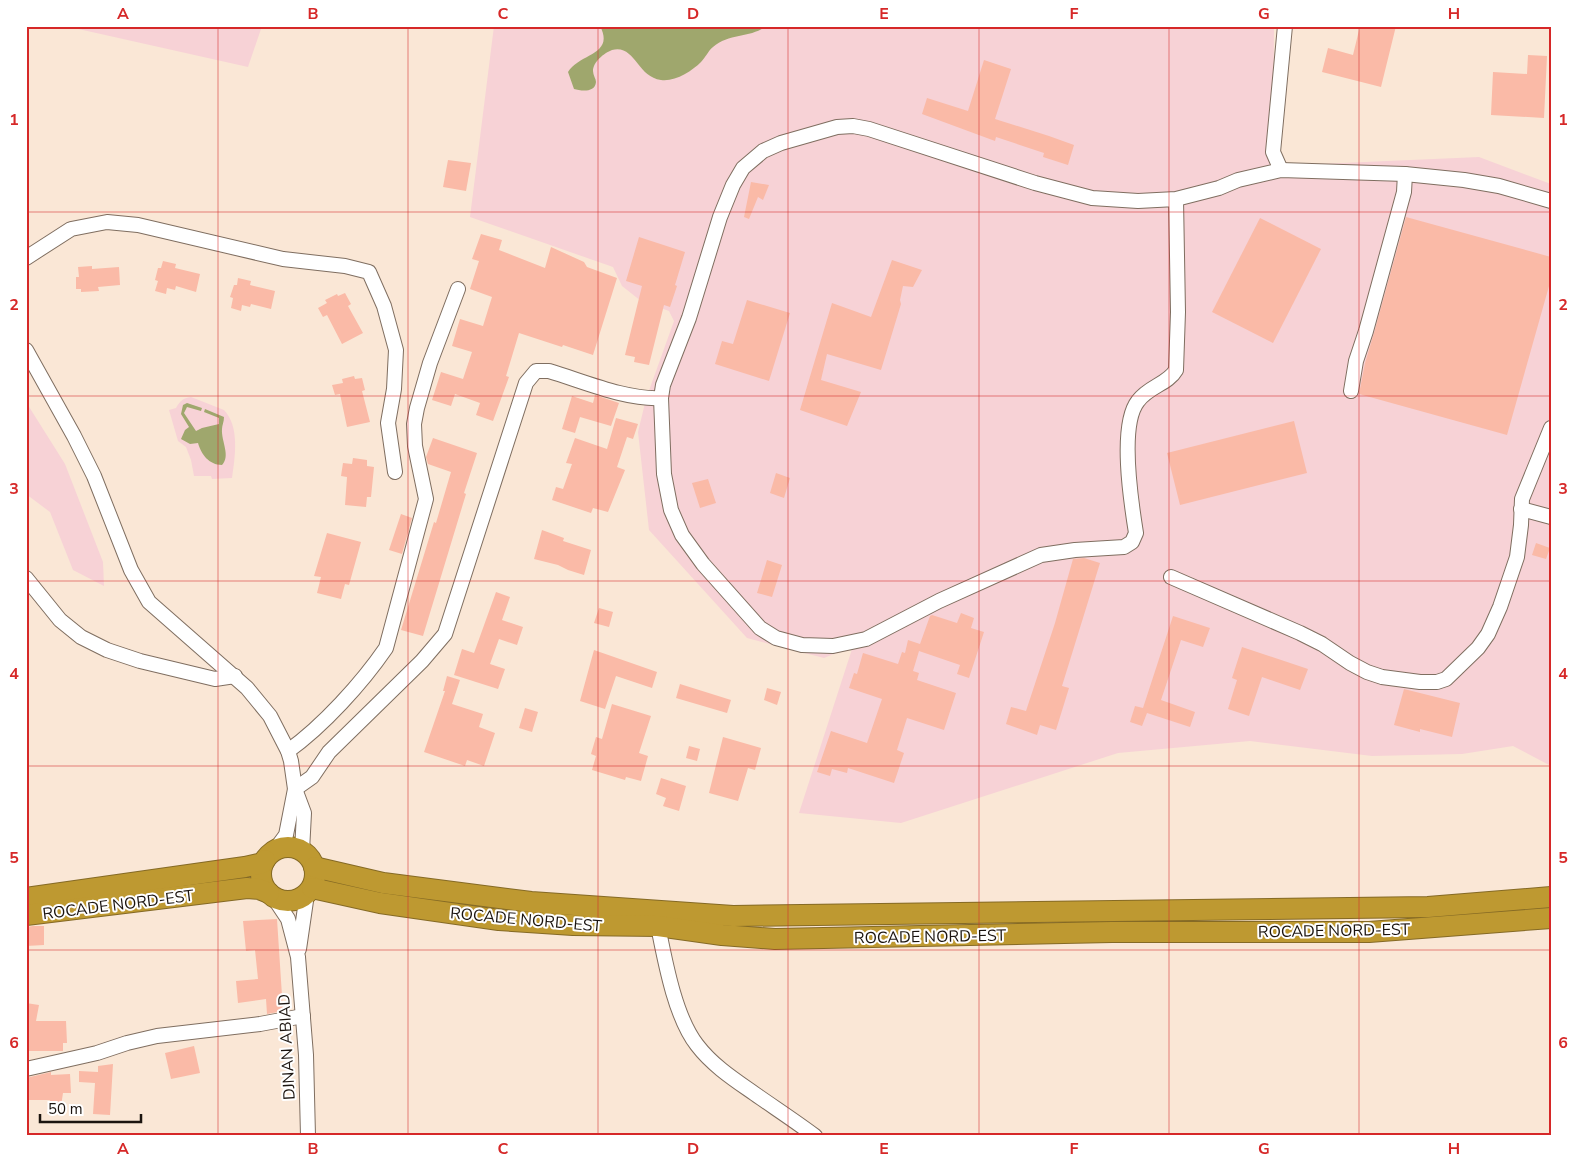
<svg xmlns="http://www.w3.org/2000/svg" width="1577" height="1162" font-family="'Nunito Sans',sans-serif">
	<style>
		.green { fill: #f7d2d6 }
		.water { fill: #9fa76d }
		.building { fill: #fabaa7 }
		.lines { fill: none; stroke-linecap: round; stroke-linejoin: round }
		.minor-casing { stroke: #7f6e60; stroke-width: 16 }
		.highway-casing { stroke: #856a25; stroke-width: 22 }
		.minor { stroke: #fff; stroke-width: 14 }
		.highway { stroke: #be9931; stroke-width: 20 }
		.grid { fill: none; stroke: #d62828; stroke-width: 1; stroke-opacity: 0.55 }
		.labels { text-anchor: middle; stroke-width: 4; stroke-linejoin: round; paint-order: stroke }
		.street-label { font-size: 16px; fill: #1b140f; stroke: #fff }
		.neatline { fill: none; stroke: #d62828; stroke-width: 2 }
		.grid-label { font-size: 16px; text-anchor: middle; font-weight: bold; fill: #d62828 }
	</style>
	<rect width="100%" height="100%" fill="#fae7d6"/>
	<g class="green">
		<polygon points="65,26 262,26 248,67"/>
		<polygon points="494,26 1274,26 1273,166 1479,157 1551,184 1551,766 1513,746 1462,754 1372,756 1250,741 1118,753 901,823 799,813 853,646 824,658 747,638 649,530 638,432 646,399 674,321 669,311 641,301 622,286 613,267 470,217"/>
		<path d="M 191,397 L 224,410 C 240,427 235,457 232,478 L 212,479 L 211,476 L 194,476 L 191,460 L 186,447 L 178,441 L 169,410 L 176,408 C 180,401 183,398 191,397 Z"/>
		<polygon points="26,402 65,464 103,562 104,586 73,570 50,512 26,494"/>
	</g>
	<g class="water">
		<path d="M 600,26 L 766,26 C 752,38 729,33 713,47 C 708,51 706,57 701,62 C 692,71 675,82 661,80 C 637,77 635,44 612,50 C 604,53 593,62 593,71 C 593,75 596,79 596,82 C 595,93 581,91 574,89 L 568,72 C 580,53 615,55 600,26 Z"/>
		<path d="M 187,403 L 202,408 L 201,411 L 187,407 L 184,413 L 196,431 L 202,428 L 219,424 L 219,418 L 204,412 L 205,409 L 224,417 C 224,422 222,425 222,429 C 221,441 231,456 222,465 C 209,465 201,454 198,443 L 190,444 L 181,439 L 185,430 L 189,427 L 181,414 L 183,405 Z"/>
	</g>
	<g class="building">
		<polygon points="1360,26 1396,26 1381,87 1322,72 1328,48 1353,55"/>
		<polygon points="1528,55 1547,56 1544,118 1491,115 1493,72 1527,74"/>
		<polygon points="984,60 1011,69 995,119 1049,136 1074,145 1068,165 1043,157 1044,153 996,137 995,141 922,114 927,98 968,111"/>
		<polygon points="448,160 471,163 466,191 443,187"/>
		<polygon points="751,182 769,185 763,200 758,197 749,219 744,217"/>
		<polygon points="1406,217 1551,257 1551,279 1507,435 1359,394 1365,363 1374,333"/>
		<polygon points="1260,218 1321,249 1273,343 1212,312"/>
		<polygon points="481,234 502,240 499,250 545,268 551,247 584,262 587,267 617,278 593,355 563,345 562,347 519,333 506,376 509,377 493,421 476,415 480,403 455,394 451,406 432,400 441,372 463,379 472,352 452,346 460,319 483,326 492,297 470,289 479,261 472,259"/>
		<polygon points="639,237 685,252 675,285 677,286 670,307 664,305 649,365 634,362 635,357 625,355 642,286 626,281"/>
		<polygon points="892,260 922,270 913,287 903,286 900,300 901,304 881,370 827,354 821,380 861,392 847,426 800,410 832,303 871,317"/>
		<polygon points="163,261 176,264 175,268 200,274 196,292 176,286 175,290 167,288 166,294 155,291 158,281 155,280 158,268 161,268"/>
		<polygon points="92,266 92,269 119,267 120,285 98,287 99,291 81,292 81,289 76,289 76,277 79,277 78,267"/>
		<polygon points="238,278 251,281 250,285 275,291 271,309 251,304 250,307 242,305 241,311 231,308 233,298 230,297 234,285 237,285"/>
		<polygon points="345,293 351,304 348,306 363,333 342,344 327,315 323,317 318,308 327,303 325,300 337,294 338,296"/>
		<polygon points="747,300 790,313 769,381 715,364 722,341 733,344"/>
		<polygon points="354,376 355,379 362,378 365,390 362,391 370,422 347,427 340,394 335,395 332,385 343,383 342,379"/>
		<polygon points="595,395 619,403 611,426 580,417 575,433 562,429 572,396 593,403"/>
		<polygon points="616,418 638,424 633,439 627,437 617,467 625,470 608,512 593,508 591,513 552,500 556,487 563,489 572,464 566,463 575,438 607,449"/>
		<polygon points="1294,421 1307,473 1180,505 1167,453"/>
		<polygon points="433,438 477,453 464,493 466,494 423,636 401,630 434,522 436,523 451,472 428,464 426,457"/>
		<polygon points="353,458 367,460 367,466 374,467 371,497 367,497 366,507 345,505 347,477 341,476 343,463 352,464"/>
		<polygon points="776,473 790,478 784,498 770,493"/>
		<polygon points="708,479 716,503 700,508 692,483"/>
		<polygon points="401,514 412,518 402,554 389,550"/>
		<polygon points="542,530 564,538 563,541 591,550 584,575 568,570 558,565 534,559"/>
		<polygon points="327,533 361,542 349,585 345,584 341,599 317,593 321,577 314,576"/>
		<polygon points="1536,543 1550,548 1546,559 1532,555"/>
		<polygon points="1084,558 1100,563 1062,686 1069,688 1056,730 1040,725 1037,735 1006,724 1011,707 1026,711 1055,623 1073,559"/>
		<polygon points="767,560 782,565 772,597 757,593"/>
		<polygon points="496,592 510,597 502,620 523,627 517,645 499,639 490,664 505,669 498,689 454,675 462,649 474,653"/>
		<polygon points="599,608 613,612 609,627 594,623"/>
		<polygon points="961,613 974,618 971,628 984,632 969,678 957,674 960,665 919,651 913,671 919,673 917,680 956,693 944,730 907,718 897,750 904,753 894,783 848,768 847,773 832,769 830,776 817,772 831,731 867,743 882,699 849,688 854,673 857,674 863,653 898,664 902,652 905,653 908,640 920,644 930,616 932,615 957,623"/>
		<polygon points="1173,616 1210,628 1203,647 1181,640 1161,700 1195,712 1190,727 1147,713 1142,726 1130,722 1135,706 1143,708"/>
		<polygon points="1242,647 1308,669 1300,690 1262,677 1249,716 1228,709 1237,680 1232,678"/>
		<polygon points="594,650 657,672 652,688 616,676 605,709 580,701"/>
		<polygon points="447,676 460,680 452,704 483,714 479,727 495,733 484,766 467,760 465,766 424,752 445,691 443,691"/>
		<polygon points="680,684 731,700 727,713 676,698"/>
		<polygon points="767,688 781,692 777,705 764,700"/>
		<polygon points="1404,689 1460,703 1452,737 1420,729 1420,732 1394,725"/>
		<polygon points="612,704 651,716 639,753 648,756 641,781 626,777 625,780 592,770 596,756 591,754 596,737 602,739"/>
		<polygon points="525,708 538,712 532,732 519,728"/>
		<polygon points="723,737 761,748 755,770 748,768 738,801 709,793"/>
		<polygon points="689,746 700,749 697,761 686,758"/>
		<polygon points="661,778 686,786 679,811 663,806 666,798 656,794"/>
		<polygon points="277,919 283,1011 267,1014 266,999 238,1003 236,981 258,979 255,950 246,951 243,921"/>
		<polygon points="33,926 44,926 44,945 26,946 26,927"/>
		<polygon points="26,1003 39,1005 36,1021 66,1021 67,1043 63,1043 63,1051 26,1051"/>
		<polygon points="194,1046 200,1073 171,1079 165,1053"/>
		<polygon points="113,1064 110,1115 93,1114 95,1083 79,1082 79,1071 98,1072 98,1066"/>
		<polygon points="51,1072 51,1075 70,1074 71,1093 63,1093 61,1106 49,1105 50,1100 26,1100 26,1078"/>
	</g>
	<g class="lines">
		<g class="minor-casing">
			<g id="minor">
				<polyline points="1281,170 1273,152 1285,26"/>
				<path d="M 1176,199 L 1178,312 L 1176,370 C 1168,384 1149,386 1138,401 C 1119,425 1131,502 1136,533 L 1132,542 L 1124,547 L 1075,550 L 1041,555 L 939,601 L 866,639 L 833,646 L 802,645 L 776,638 L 760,628 L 703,564 L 682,535 L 671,510 L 664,474 L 661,398 L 663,385 L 689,318 L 720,217 L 733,185 L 743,168 L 763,151 L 781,143 L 837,127 L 853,126 L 869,129 L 1035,183 L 1092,198 L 1138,201 L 1176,199 L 1219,188 L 1238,180 L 1281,170 L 1405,174 L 1464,180 L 1499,186 L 1551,201"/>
				<polyline points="26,258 71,229 107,222 138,225 283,259 345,266 369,272 384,306 396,350 394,389 388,423 395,472"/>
				<polyline points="26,350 74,436 94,476 131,570 149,602 247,688 270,716 288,751 291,761 295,789 304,813 302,851"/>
				<polyline points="1351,391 1356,361 1366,331 1404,192 1405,174"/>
				<polyline points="1521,509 1551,517"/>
				<polyline points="1171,577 1300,633 1322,644 1350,663 1367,672 1382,677 1420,682 1437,682 1446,679 1478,648 1488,634 1500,607 1517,557 1521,525 1522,499 1551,428"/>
				<polyline points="26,578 60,620 81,637 107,650 140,661 215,679 235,676"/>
				<path d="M 288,751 C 323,726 362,683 386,648 L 426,499 L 415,446 L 414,424 L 417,408 L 430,363 L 458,289"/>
				<path d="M 275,850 L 286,835 L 295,789 L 312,777 L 329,752 L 422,661 L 445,634 L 526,383 L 536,371 L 549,371 C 583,381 626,400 661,398"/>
				<polyline points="274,898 288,919 298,957 306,1055 308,1136"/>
				<path d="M 658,926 C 665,961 675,1017 697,1045 C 713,1066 735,1080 755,1094 C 775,1108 795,1121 815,1136"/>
				<polyline points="299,949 307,894"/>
				<polyline points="26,1069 97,1053 127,1043 157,1036 260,1024 303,1016"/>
			</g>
		</g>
		<g class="highway-casing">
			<g id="highway">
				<circle cx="288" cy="874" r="27"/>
				<polyline points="314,867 383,883 531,902 733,916 1428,907 1551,897"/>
				<polyline points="312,888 380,903 499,920 573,925 658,926 722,935 775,939 1112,932 1369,932 1551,918"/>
				<polyline points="26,898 245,867 263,863 265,860"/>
				<polyline points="26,915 247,888 259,889 269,893"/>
			</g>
		</g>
		<use href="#minor" class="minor"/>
		<use href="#highway" class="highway"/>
	</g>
	<path class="grid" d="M 218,26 L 218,1136M 408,26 L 408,1136M 598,26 L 598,1136M 788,26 L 788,1136M 979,26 L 979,1136M 1169,26 L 1169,1136M 1359,26 L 1359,1136M 26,212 L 1551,212M 26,396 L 1551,396M 26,581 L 1551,581M 26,766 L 1551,766M 26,950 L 1551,950"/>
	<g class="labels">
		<g class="street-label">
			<text transform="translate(118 904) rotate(-7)" y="6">ROCADE NORD-EST</text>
			<text transform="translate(526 919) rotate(5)" y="6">ROCADE NORD-EST</text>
			<text transform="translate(1334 930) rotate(-1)" y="6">ROCADE NORD-EST</text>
			<text transform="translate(930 936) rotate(-1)" y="6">ROCADE NORD-EST</text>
			<text transform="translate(286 1047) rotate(-93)" y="6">DJNAN ABIAD</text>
		</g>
	</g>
	<rect width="1577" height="1162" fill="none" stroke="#ffffff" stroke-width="55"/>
	<path d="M40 1114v8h101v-8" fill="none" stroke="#1b140f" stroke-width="2.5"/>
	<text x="48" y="1114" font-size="15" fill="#1b140f" stroke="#ffffff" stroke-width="4" paint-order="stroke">50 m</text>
	<rect x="28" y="28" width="1522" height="1106" class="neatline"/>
	<g class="grid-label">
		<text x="123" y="19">A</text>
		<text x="313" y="19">B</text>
		<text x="503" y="19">C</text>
		<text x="693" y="19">D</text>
		<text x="884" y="19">E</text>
		<text x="1074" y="19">F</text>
		<text x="1264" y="19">G</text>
		<text x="1454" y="19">H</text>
		<text x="14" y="125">1</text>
		<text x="1563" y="125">1</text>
		<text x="14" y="310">2</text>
		<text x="1563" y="310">2</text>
		<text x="14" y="494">3</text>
		<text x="1563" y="494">3</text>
		<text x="14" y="679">4</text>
		<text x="1563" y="679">4</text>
		<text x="14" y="863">5</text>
		<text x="1563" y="863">5</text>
		<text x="14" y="1048">6</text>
		<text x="1563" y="1048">6</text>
		<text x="123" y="1154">A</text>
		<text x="313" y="1154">B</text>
		<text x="503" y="1154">C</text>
		<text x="693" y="1154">D</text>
		<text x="884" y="1154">E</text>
		<text x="1074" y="1154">F</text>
		<text x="1264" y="1154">G</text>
		<text x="1454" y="1154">H</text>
	</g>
</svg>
